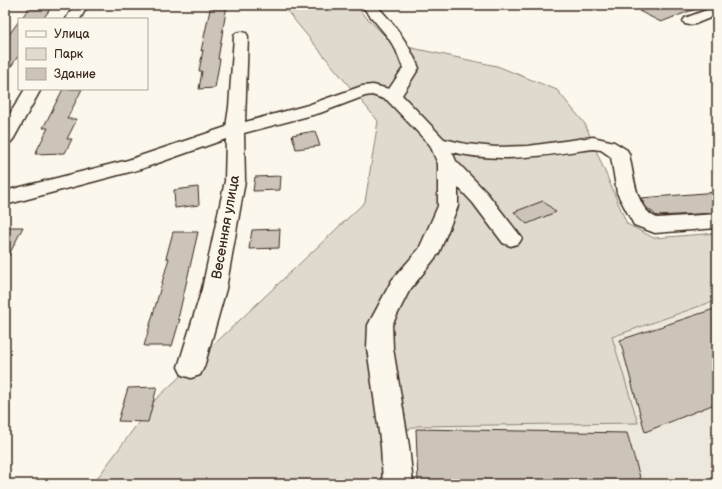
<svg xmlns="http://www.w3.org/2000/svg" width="722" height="489" font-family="'Balsamiq Sans',sans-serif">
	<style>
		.built { fill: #ede8dd }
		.green { fill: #dfd9ce; stroke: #8d8276 }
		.building { fill: #ccc4b9; stroke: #3b2a1e }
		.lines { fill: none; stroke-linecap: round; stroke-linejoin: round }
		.minor-casing { stroke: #3b2a1e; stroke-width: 3 }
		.minor { fill: #fbf7ec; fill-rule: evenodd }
		.labels { text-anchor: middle; stroke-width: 3.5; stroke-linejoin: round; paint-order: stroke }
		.street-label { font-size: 14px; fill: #3b2a1e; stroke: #fbf7ec }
	</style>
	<rect width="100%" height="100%" fill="#fbf7ec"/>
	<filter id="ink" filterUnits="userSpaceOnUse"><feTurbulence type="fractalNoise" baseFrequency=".025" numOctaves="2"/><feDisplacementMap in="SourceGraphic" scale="8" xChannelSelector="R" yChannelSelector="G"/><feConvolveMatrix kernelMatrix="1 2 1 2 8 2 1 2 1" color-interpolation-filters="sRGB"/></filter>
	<g filter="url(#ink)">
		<polygon class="built" points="717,300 717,484 421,484 417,426 638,423 612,337"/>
		<polygon class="green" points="278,5 354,5 393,44 497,66 557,90 585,124 627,224 654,238 717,233 717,300 612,337 638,423 417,426 383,441 385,484 93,484 155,400 365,202 378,121 286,10"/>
		<g class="building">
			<polygon points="31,5 53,5 43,19 21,19"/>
			<polygon points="211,5 227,5 218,59 220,59 215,88 199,89 202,71 199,71 203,50 201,51"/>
			<polygon points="656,5 703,5 703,6 661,22 639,11"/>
			<polygon points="19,21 19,55 5,75 5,40"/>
			<polygon points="63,89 82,89 67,119 77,119 67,139 72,139 65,153 35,154 48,128 43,128"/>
			<polygon points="315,131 320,146 296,149 292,135"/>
			<polygon points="281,176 280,190 253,191 255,177"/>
			<polygon points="198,187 199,205 175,208 174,190"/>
			<polygon points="717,192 717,213 657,216 646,207 641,198"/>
			<polygon points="543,201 556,212 527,224 514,212"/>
			<polygon points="5,227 23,227 5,263"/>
			<polygon points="280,229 279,248 249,249 252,230"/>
			<polygon points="173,232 198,232 178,319 180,319 172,346 144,346 169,258 166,258"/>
			<polygon points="717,308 717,403 645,432 620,340"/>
			<polygon points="157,387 148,422 118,421 128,388"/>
			<polygon points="416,429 627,433 642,484 418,484"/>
		</g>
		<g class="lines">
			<g class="minor-casing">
				<g id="minor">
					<polygon points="74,5 88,5 80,19 66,19"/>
					<path d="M 361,5 L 376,5 C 394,23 409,44 419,68 L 402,95 L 444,139 L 466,144 L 496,147 L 528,146 L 593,137 L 614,142 L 627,150 L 629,154 C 634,175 635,209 657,218 L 717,214 L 717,228 L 655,233 L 634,225 L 617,193 L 611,157 L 601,150 L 593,149 C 546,155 499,164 452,152 L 456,161 L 487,193 L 522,238 L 519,243 L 511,246 L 503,243 L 473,203 L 458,187 L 458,206 L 439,253 L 409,291 L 392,325 L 393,348 L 409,446 L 413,484 L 383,484 L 381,446 L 367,348 L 368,325 L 392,280 L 419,249 L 438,206 L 438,164 L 430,145 L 387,100 L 372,95 L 365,96 L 320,113 L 244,133 L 245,181 L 226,289 L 204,367 L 200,375 L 191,378 L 182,375 L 178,367 L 202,289 L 225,181 L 226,139 L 141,169 L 5,205 L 5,191 L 128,160 L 226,127 L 229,107 L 234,36 L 236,33 L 241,32 L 246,33 L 248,36 L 245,122 L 308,105 L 362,86 L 373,85 L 389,89 L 403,68 L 396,50 L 387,36 Z"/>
					<polygon points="717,6 717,15 695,24 690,25 685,24 683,21 685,18"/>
					<polygon points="25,89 41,89 14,138 11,142 5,144 5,122"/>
				</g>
			</g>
			<use href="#minor" class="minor"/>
		</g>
	</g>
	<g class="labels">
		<g class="street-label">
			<text transform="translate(225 227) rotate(-80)" y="5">Весенняя улица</text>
		</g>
	</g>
	<rect width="722" height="489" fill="none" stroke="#fbf7ec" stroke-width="20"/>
	<rect x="10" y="10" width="702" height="469" fill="none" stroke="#3b2a1e" stroke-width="1.5" filter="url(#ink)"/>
	<rect x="18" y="18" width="130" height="72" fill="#fbf7ec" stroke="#aea59a"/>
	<rect x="26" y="31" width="20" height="6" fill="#fbf7ec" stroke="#aea59a"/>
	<text x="54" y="38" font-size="12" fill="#3b2a1e">Улица</text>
	<rect x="26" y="48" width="20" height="12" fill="#dfd9ce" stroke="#aea59a"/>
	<text x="54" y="58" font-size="12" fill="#3b2a1e">Парк</text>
	<rect x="26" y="68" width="20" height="12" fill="#ccc4b9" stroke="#aea59a"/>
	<text x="54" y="78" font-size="12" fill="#3b2a1e">Здание</text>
</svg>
